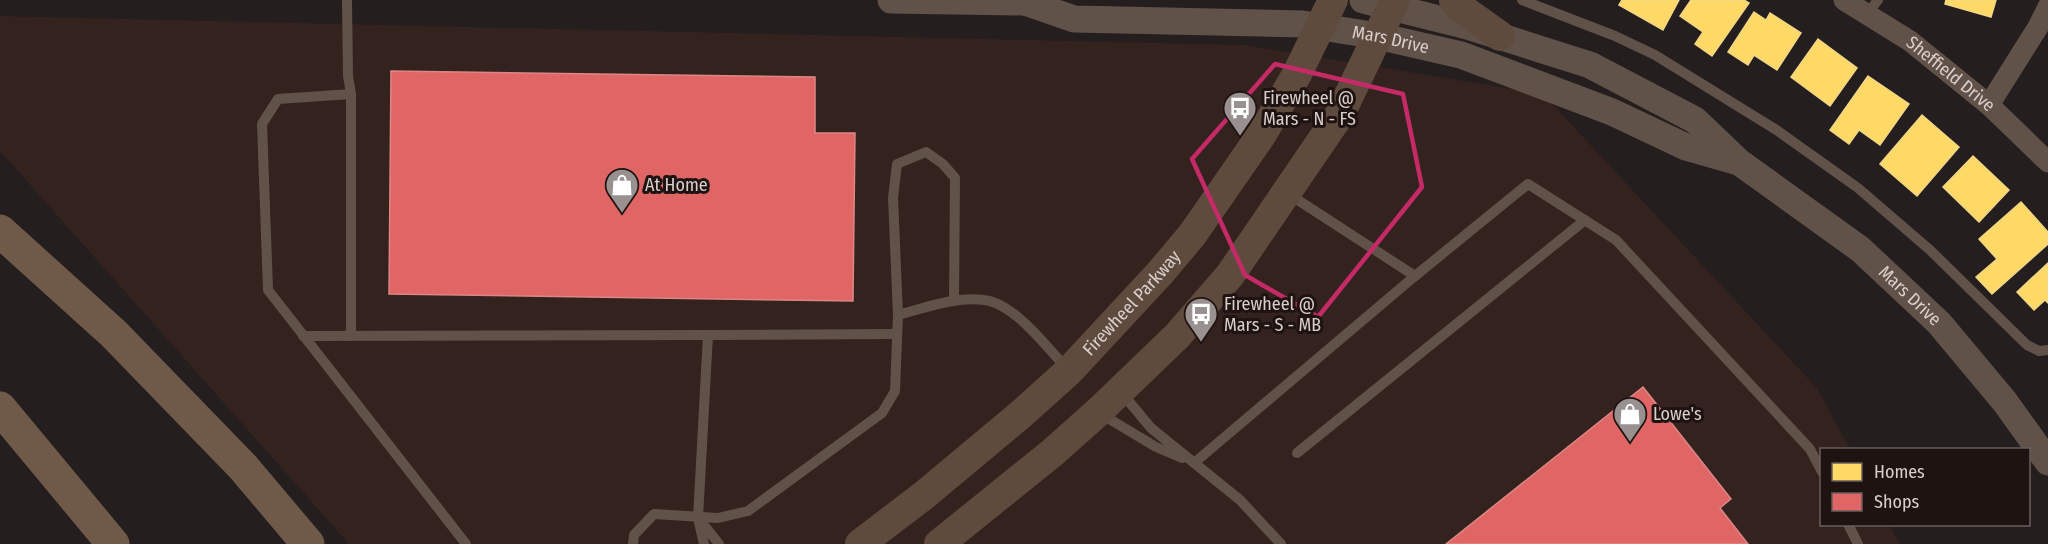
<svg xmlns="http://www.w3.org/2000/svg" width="2048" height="544" font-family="'Fira Sans Condensed',sans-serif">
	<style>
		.built { fill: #34221f }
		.homes { fill: #ffd966; stroke: #f3d685; stroke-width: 1.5 }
		.shops { fill: #e06666; stroke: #de8685; stroke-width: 1.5 }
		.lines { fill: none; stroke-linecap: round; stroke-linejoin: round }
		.service { stroke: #615249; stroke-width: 10 }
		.minor { stroke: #615249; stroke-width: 21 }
		.tertiary { stroke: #615249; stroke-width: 27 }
		.secondary { stroke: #5f4b3d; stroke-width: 30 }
		.motorway { stroke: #6f5a4a; stroke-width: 33 }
		.marked { fill: none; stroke: #c42a66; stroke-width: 4.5; stroke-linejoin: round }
		.labels { text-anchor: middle; stroke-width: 6; stroke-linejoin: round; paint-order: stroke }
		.street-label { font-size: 18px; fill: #d8cfcd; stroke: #1e1311 }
		.poi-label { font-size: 18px; fill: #d8cfcd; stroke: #1e1311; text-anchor: start }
	</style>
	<rect width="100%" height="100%" fill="#241e1e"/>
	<polygon class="built" points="0,16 1245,45 1543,94 1817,388 1850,449 1822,450 1822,524 1889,525 1900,544 349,544 0,151"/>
	<g class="homes">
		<polygon points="1622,0 1679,0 1663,30 1619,5"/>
		<polygon points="1691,0 1744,0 1749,3 1712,56 1695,44 1703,32 1680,16"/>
		<polygon points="1946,0 1996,0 1991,17 1945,4"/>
		<polygon points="1754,12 1766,20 1770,13 1801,33 1777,70 1754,55 1748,65 1728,52"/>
		<polygon points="1818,39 1857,68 1830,106 1791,77"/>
		<polygon points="1868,76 1909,104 1880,145 1859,130 1849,144 1830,130"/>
		<polygon points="1922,115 1959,147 1917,196 1880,164"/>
		<polygon points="1973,156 2009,190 1979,222 1943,187"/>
		<polygon points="2021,202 2048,232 2048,244 1992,294 1976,277 1997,259 1979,239"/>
		<polygon points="2048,263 2048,303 2045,300 2034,310 2017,292"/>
	</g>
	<g class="shops">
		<polygon points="391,71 815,77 815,133 855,133 853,301 389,294"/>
		<polygon points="1643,387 1731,499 1720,508 1748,544 1446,544"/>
	</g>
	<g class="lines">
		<g class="service">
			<polyline points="347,0 348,76 351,94 278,99 262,124 268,290 466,544"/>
			<polyline points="1522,0 1615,36 1655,55 1778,131 1858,188 1930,250 2027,345 2039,351 2048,350"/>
			<polyline points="1867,14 1878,0"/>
			<polyline points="351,94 351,336"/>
			<polyline points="1287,193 1415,276 1528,184 1616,240 1810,449 1822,472"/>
			<polyline points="898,315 893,198 897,164 926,152 943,164 955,178 954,301"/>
			<polyline points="303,336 708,335"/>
			<polyline points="1121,392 1151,428 1240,500 1281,544"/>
			<polyline points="1101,414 1156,447 1182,458"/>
			<polyline points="1297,453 1585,220"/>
			<polyline points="1194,463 1415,276"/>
			<polyline points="700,520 719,544"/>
			<polyline points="1848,524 1858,544"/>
			<path d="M 633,544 L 634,535 L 654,514 L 718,518 L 748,511 L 882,413 L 895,391 L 898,315 C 925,308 956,296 984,300 C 1014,303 1048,348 1068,370"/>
			<polyline points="704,544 698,518 708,335 897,334"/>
		</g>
		<g class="minor">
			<path id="s1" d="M 1844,0 L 1910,41 L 1989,105 L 2048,162"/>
			<polyline points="1989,105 2038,27 2048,7"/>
		</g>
		<g class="tertiary">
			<polyline points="891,0 1025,2 1036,0"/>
			<path id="s2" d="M 1363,0 L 1467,26 L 1590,65 L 1695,120 L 1739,162 L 1860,249 L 1939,323 L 2005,402 L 2048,462"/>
			<path id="s3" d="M 1025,2 L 1074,19 L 1303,24 L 1378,36 L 1461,55 L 1612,112 L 1686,147 L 1735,161"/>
		</g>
		<g class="secondary">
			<polyline points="1454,0 1461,8 1500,36"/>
			<path id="s4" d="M 860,544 L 923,496 L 1020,415 L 1069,371 L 1160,273 L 1192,235 L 1262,134 L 1297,74 L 1333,0"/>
			<polyline points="939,544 1052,453 1098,412 1177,336 1230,275 1340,114 1395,0"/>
		</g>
		<g class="motorway">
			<polyline points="0,231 114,334 243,467 308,544"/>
			<polyline points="0,408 113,544"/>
		</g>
	</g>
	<path class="marked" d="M 1275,64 L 1403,94 L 1422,187 L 1318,317 L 1245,275 L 1192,159 Z"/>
	<defs>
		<g id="bus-pin" transform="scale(1.725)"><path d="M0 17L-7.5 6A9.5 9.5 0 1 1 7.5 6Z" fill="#999190" stroke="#1e1311"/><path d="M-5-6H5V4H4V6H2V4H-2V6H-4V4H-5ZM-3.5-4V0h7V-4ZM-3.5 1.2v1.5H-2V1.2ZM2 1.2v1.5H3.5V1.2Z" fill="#fff"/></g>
		<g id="shop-pin" transform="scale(1.725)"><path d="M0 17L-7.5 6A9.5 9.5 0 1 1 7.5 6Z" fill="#999190" stroke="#1e1311"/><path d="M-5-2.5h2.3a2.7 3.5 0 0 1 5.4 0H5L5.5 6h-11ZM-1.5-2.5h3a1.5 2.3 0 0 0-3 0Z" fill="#fff"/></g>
	</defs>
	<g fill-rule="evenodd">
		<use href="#bus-pin" x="1240" y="108"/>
		<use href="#shop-pin" x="622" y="185"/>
		<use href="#bus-pin" x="1201" y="314"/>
		<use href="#shop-pin" x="1630" y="414"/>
	</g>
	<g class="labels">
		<g class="street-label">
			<text dy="6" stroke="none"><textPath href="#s3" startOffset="370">Mars Drive</textPath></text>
			<text dy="6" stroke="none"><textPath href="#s1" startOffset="130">Sheffield Drive</textPath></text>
			<text dy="6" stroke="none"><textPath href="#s2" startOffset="633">Mars Drive</textPath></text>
			<text dy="6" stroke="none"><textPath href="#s4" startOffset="364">Firewheel Parkway</textPath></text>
		</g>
		<g class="poi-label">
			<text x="1263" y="104">Firewheel @<tspan x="1263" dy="21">Mars - N - FS</tspan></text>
			<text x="645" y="191">At Home</text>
			<text x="1224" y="310">Firewheel @<tspan x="1224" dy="21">Mars - S - MB</tspan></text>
			<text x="1653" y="420">Lowe's</text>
		</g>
	</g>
	<rect x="1820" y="448" width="210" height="78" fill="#1e1311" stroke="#685e5c" stroke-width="1.5"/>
	<rect x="1832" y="463" width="30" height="18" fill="#ffd966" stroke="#685e5c" stroke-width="1.5"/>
	<text x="1874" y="478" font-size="18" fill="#d8cfcd">Homes</text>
	<rect x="1832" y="493" width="30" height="18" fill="#e06666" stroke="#685e5c" stroke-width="1.5"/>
	<text x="1874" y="508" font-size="18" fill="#d8cfcd">Shops</text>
</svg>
